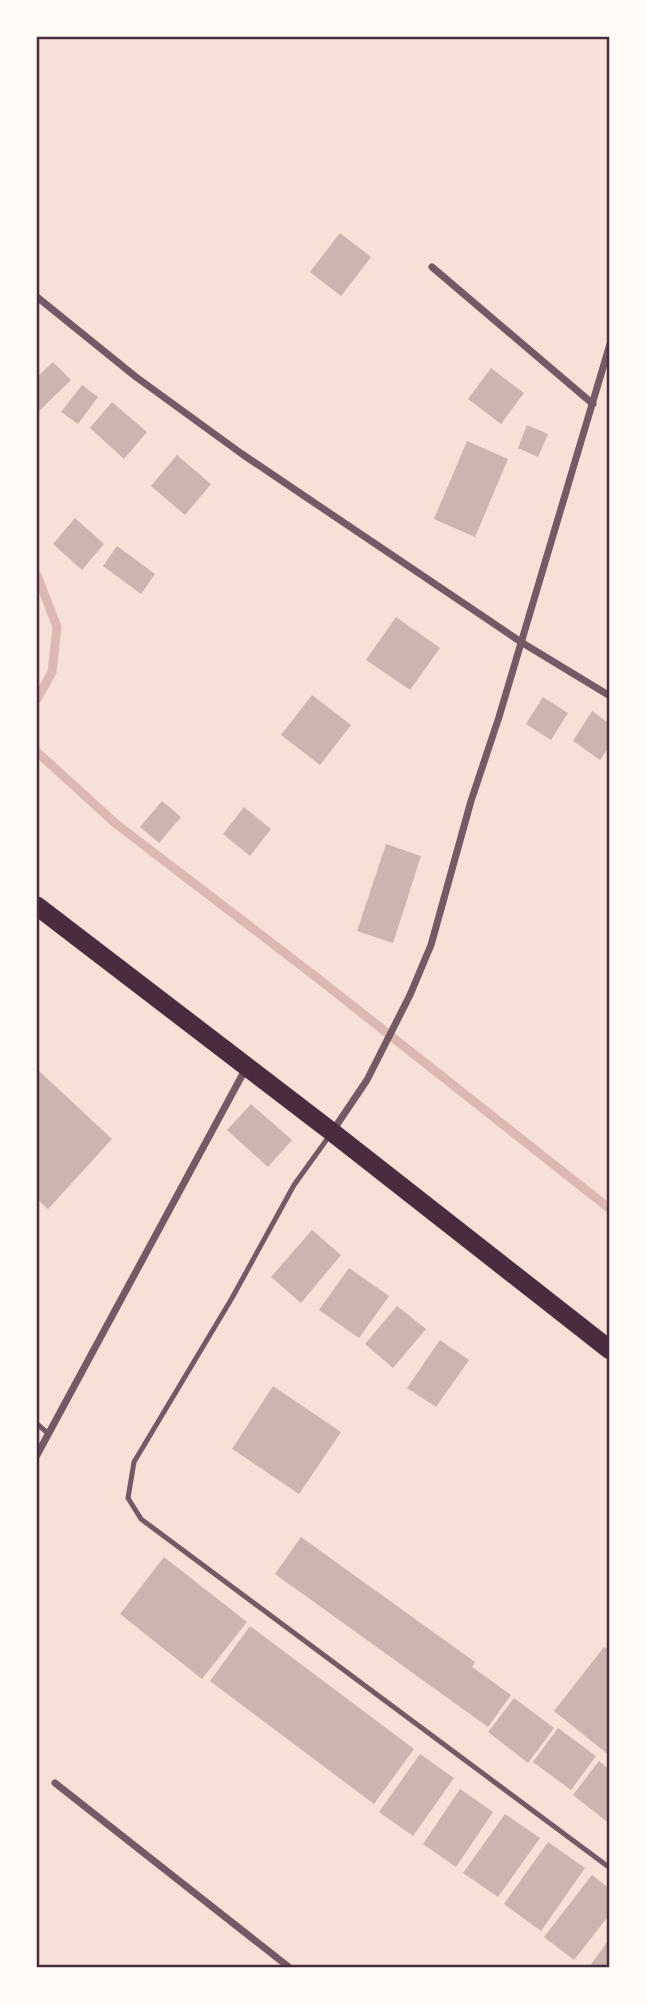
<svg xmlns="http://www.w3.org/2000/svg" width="647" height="2005" font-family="Helvetica,sans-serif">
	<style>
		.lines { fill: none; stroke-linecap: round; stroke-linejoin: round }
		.stream { stroke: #dcb8b0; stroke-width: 9 }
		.building { fill: #ccb4b1 }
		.service { stroke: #755966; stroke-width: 5 }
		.minor { stroke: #755966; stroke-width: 7 }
		.trunk { stroke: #4a2c40; stroke-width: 19 }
		.neatline { fill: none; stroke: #4a2c40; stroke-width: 2.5 }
	</style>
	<rect width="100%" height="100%" fill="#f7e1d7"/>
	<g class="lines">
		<g class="stream">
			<polyline points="37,575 57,627 52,672 37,699"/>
			<polyline points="37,752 115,823 320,980 610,1209"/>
		</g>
	</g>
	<g class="building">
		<polygon points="340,233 371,257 341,296 310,272"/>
		<polygon points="53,362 71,380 37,413 37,377"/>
		<polygon points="491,368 524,393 501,424 468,399"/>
		<polygon points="82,385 98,397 78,424 61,412"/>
		<polygon points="112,402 147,432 124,459 90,428"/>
		<polygon points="527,425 548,434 538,457 518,448"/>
		<polygon points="467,441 508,459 475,537 434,519"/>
		<polygon points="177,455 211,484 185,515 151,486"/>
		<polygon points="75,518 104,544 82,570 53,544"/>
		<polygon points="117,546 155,574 141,594 103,566"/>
		<polygon points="396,617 440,648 410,690 366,660"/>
		<polygon points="312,695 351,725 320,765 281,735"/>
		<polygon points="543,697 568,713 551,740 526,724"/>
		<polygon points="592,711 610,724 610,745 600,760 573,741"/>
		<polygon points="162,801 181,817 159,843 140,827"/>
		<polygon points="244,807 271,829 250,856 223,834"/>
		<polygon points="386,844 421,856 393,943 357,931"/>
		<polygon points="37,1069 112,1139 48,1209 37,1199"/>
		<polygon points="251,1104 292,1140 268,1167 227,1130"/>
		<polygon points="312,1230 341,1255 301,1303 271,1277"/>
		<polygon points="349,1268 389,1296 359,1338 319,1310"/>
		<polygon points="397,1306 426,1329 393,1368 365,1344"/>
		<polygon points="440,1340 469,1360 436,1407 407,1388"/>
		<polygon points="273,1386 341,1432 299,1494 232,1449"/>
		<polygon points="301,1537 475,1662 472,1667 511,1695 488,1727 275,1574"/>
		<polygon points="164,1557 247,1622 202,1679 120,1614"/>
		<polygon points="250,1626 414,1749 374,1804 210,1681"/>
		<polygon points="604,1647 610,1651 610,1756 554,1711"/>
		<polygon points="514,1698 554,1728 528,1763 488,1732"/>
		<polygon points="558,1728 596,1756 571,1790 533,1762"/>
		<polygon points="420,1754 454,1778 413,1836 379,1812"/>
		<polygon points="599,1761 610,1770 610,1824 573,1795"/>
		<polygon points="460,1789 493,1812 456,1867 423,1844"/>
		<polygon points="505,1814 540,1838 498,1897 463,1873"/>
		<polygon points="548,1842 585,1868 541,1931 504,1904"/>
		<polygon points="592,1875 610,1889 610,1914 574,1960 544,1937"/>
		<polygon points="610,1938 610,1968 593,1968 590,1966"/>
	</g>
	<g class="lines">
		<g class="service">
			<polyline points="330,1135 294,1185 232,1298 134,1462 128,1498 141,1519 610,1868"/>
			<polyline points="37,1424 49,1434"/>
		</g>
		<g class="minor">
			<polyline points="432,267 593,404"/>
			<polyline points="37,297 136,377 242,454 521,642 610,696"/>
			<polyline points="332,1132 367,1080 410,995 431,945 471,801 499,717 610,344"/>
			<polyline points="37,1455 246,1068"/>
			<polyline points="55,1783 290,1968"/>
		</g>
		<polyline class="trunk" points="37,906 332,1132 610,1350"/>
	</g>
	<rect width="647" height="2005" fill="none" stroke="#fffaf5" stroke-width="77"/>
	<rect x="38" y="38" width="570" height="1928" class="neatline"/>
</svg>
